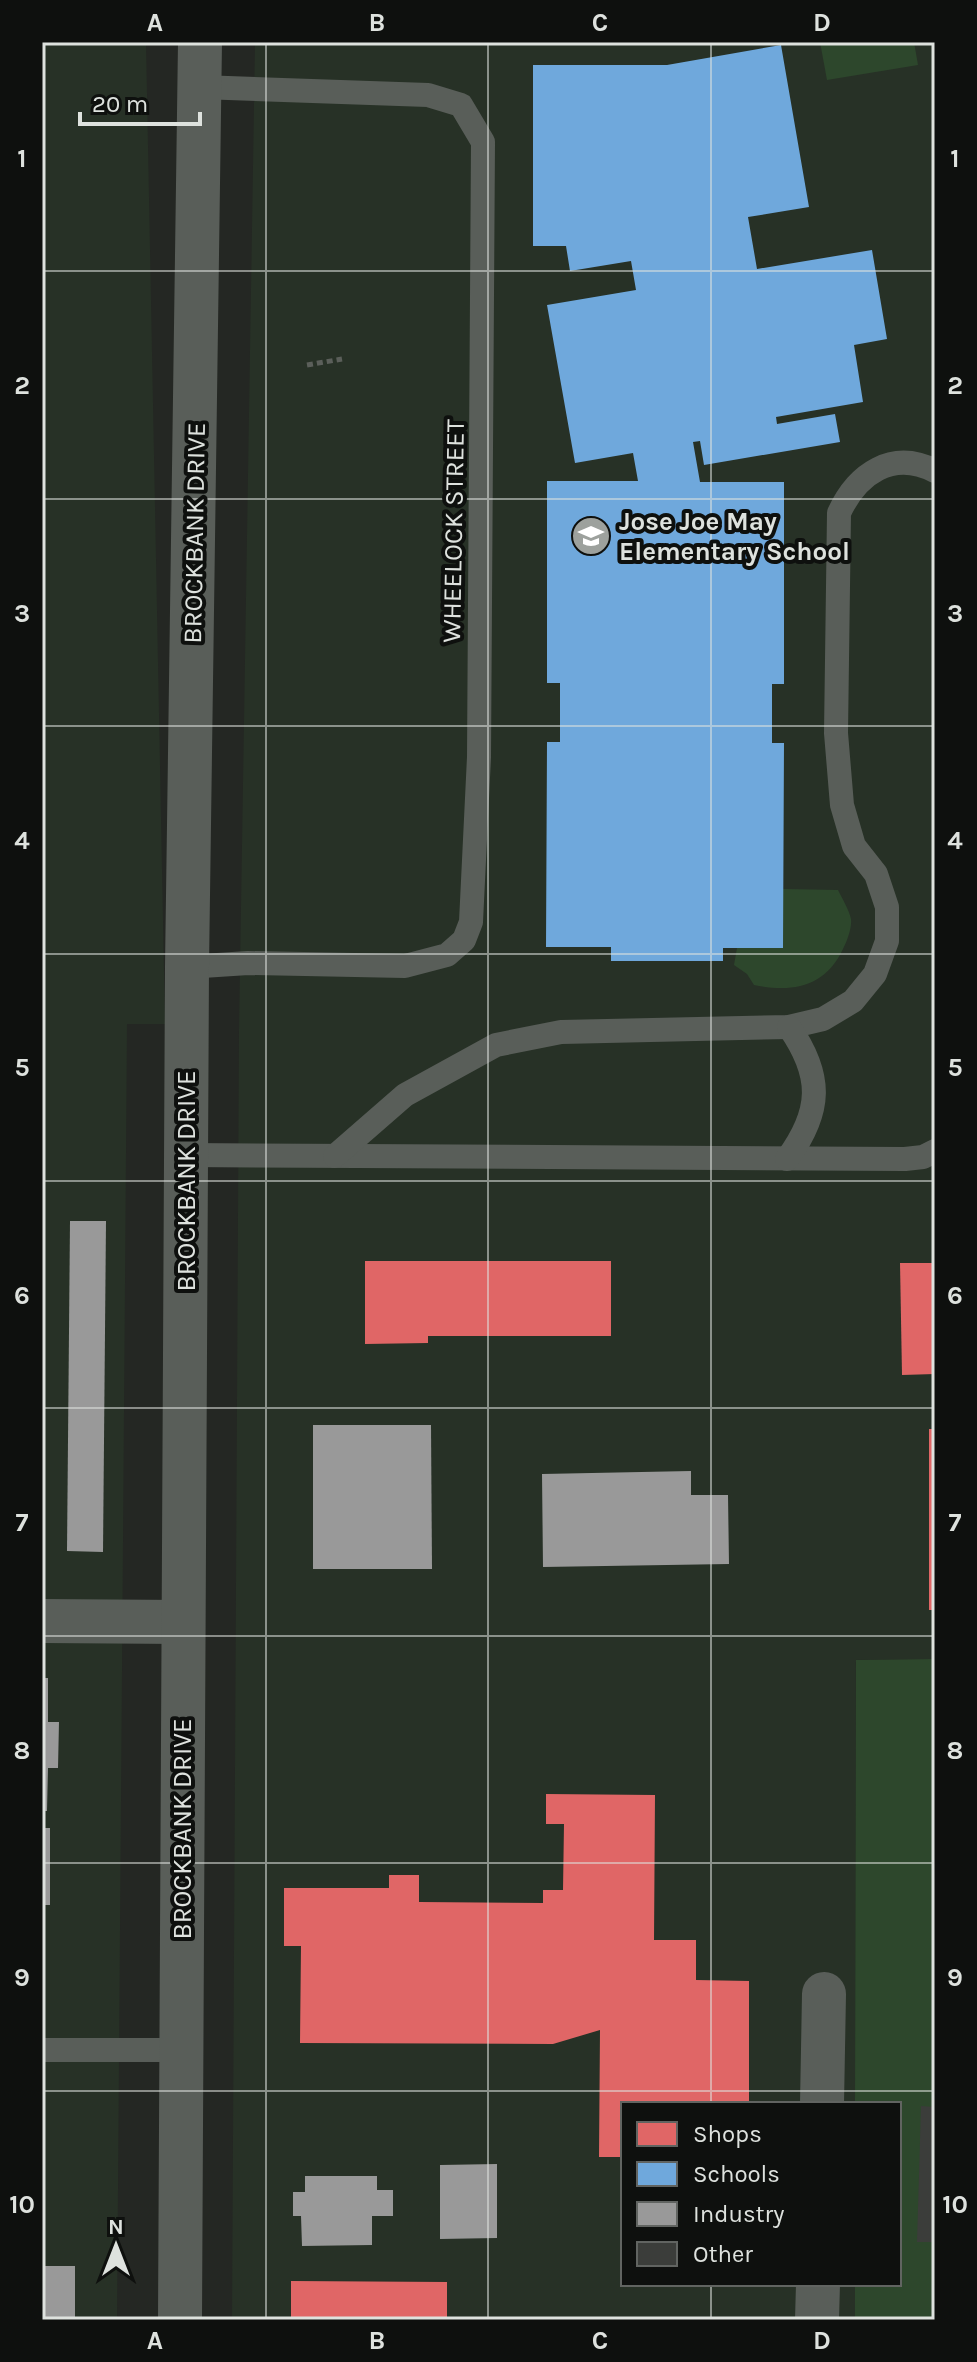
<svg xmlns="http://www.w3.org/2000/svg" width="977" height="2362" font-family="Karla,sans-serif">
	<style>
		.built { fill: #273126 }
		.green { fill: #2d472c }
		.shops { fill: #e06666 }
		.schools { fill: #6fa8dc }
		.industry { fill: #999 }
		.building { fill: #3b3d3a }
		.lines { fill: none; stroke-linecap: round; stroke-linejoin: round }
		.path { stroke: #5b5f5a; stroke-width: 5; stroke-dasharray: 6 4; stroke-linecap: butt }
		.service { stroke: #595e59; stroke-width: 24 }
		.minor { stroke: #595e59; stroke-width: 44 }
		.tertiary { stroke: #595e59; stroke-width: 44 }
		.grid { fill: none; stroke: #dee2de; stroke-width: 2; stroke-opacity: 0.55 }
		.labels { text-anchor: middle; stroke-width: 8; stroke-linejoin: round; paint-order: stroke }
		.poi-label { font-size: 26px; font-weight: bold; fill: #dee2de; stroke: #0e100e; text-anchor: start }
		.street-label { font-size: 26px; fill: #dee2de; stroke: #0e100e }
		.neatline { fill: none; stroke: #dee2de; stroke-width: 3 }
		.grid-label { font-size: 26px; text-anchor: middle; font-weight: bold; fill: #dee2de }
	</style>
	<rect width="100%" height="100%" fill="#242723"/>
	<g class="built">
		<polygon points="42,42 146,42 165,1024 127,1024 117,2320 42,2320"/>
		<polygon points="255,42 935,42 935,1659 856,1660 855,2104 623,2104 623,2284 855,2284 855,2320 232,2320 239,1030"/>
	</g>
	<g class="green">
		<polygon points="820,42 914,42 918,65 827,80"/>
		<path d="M 783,889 L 838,890 C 842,898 849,910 851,919 C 852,928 847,941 843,949 C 825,987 793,993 754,985 L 747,974 L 734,965 L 737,948 Z"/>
		<polygon points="935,1659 935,2320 855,2320 855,2284 899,2284 899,2104 855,2104 856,1660"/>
	</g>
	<g class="shops">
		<polygon points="365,1261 611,1261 611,1336 428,1336 428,1343 365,1344"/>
		<polygon points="900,1263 935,1263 935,1374 902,1375"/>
		<rect x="929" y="1429" width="6" height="181"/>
		<polygon points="546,1794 655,1795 654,1940 696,1940 696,1980 749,1981 749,2104 623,2104 623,2157 599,2157 600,2030 553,2044 300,2043 301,1946 284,1946 284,1888 389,1888 389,1875 419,1875 419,1902 543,1903 543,1890 563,1890 564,1824 546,1824"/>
		<polygon points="291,2281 447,2282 447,2320 291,2320"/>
	</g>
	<polygon class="schools" points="781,45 809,207 748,217 757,269 872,250 887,339 854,345 863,402 776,417 777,424 835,414 840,442 704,465 700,441 693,442 700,482 784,482 784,684 772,684 772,743 784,743 783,948 723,948 723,961 611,961 611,947 546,947 547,742 560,742 560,683 547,683 547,481 638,481 633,453 575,463 547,305 636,290 631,261 570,271 566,246 533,246 533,65 667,65"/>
	<g class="industry">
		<polygon points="70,1221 106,1221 103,1552 67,1551"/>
		<polygon points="313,1425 431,1425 432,1569 313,1569"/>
		<polygon points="691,1471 691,1495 728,1495 729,1564 543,1567 542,1474"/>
		<polygon points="42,1678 48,1678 48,1722 59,1722 58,1768 48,1768 47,1811 42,1811"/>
		<rect x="42" y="1828" width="8" height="77"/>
		<polygon points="497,2164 497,2238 440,2239 440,2165"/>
		<polygon points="305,2176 377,2176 377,2190 393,2190 393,2216 372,2216 372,2245 302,2246 301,2216 293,2216 293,2192 305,2192"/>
		<rect x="42" y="2266" width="33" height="54"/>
	</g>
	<polygon class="building" points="921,2106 935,2107 935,2242 917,2242"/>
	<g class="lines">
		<polyline class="path" points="307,365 342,359"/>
		<g class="service">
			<polyline points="187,967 248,963 405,966 447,955 464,940 471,922 479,757 483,142 461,105 428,95 200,87"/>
			<polyline points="186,1155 905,1159 923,1157 935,1151"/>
			<path d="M 335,1156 L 405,1095 L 496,1045 L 561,1032 L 789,1027 L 823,1019 L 853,1001 L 875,974 L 887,941 L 887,907 L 876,874 L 854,846 L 842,805 L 836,733 L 839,513 C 857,474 892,449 935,471"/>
			<path d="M 787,1159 C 822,1111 823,1076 789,1027"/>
			<polyline points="42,2050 181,2050"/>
		</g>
		<g class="minor">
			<polyline points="42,1621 183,1622"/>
			<polyline points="822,2104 824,1994"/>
			<polyline points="817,2320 818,2284"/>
		</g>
		<polyline class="tertiary" points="180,2320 187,967 200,42"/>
	</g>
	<path class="grid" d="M 266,42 L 266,2320M 488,42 L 488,2320M 711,42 L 711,2104M 42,271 L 935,271M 42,499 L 935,499M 42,726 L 935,726M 42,954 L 935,954M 42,1181 L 935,1181M 42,1408 L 935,1408M 42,1636 L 935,1636M 42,1863 L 935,1863M 42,2091 L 935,2091M 711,2284 L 711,2320"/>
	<defs>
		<g id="school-disc" transform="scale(2)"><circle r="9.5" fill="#9da19d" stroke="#0e100e"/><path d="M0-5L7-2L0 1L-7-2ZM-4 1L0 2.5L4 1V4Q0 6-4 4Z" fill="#fff"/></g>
	</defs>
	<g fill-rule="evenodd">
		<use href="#school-disc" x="591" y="536"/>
	</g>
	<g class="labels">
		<g class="poi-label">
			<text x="619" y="530">Jose Joe May<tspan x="619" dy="30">Elementary School</tspan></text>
		</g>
		<g class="street-label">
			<text transform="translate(453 531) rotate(-89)" y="9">WHEELOCK STREET</text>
			<text transform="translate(194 533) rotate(-89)" y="9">BROCKBANK DRIVE</text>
			<text transform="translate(186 1181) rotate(-90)" y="9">BROCKBANK DRIVE</text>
			<text transform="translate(182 1829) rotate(-90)" y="9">BROCKBANK DRIVE</text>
		</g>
	</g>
	<rect width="977" height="2362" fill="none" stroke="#0e100e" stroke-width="88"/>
	<rect x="621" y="2102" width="280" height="184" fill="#0e100e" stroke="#616461" stroke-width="2"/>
	<rect x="637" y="2122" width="40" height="24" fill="#e06666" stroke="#616461" stroke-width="2"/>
	<text x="693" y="2142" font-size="24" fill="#dee2de">Shops</text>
	<rect x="637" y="2162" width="40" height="24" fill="#6fa8dc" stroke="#616461" stroke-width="2"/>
	<text x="693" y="2182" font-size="24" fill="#dee2de">Schools</text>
	<rect x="637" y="2202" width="40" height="24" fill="#999999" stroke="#616461" stroke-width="2"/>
	<text x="693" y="2222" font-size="24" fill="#dee2de">Industry</text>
	<rect x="637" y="2242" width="40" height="24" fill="#3b3d3a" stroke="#616461" stroke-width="2"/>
	<text x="693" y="2262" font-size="24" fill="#dee2de">Other</text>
	<g transform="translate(116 2246)" stroke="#0e100e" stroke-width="6" paint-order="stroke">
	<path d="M0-6L14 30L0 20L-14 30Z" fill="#dee2de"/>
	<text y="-12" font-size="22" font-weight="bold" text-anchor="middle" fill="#dee2de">N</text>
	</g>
	<path d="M80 112v12h120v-12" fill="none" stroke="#dee2de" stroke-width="4"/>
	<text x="92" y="112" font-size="24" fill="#dee2de" stroke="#0e100e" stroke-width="6" paint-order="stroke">20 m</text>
	<rect x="44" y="44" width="889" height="2274" class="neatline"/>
	<g class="grid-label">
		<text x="155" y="31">A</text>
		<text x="377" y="31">B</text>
		<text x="600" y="31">C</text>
		<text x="822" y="31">D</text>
		<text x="22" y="167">1</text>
		<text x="955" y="167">1</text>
		<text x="22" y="394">2</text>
		<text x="955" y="394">2</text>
		<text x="22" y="622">3</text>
		<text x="955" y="622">3</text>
		<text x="22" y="849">4</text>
		<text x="955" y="849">4</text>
		<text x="22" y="1076">5</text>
		<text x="955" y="1076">5</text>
		<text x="22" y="1304">6</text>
		<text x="955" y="1304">6</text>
		<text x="22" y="1531">7</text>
		<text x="955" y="1531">7</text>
		<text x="22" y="1759">8</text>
		<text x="955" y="1759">8</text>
		<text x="22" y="1986">9</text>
		<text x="955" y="1986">9</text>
		<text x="22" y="2213">10</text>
		<text x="955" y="2213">10</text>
		<text x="155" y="2349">A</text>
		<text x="377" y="2349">B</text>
		<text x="600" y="2349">C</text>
		<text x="822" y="2349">D</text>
	</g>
</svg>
